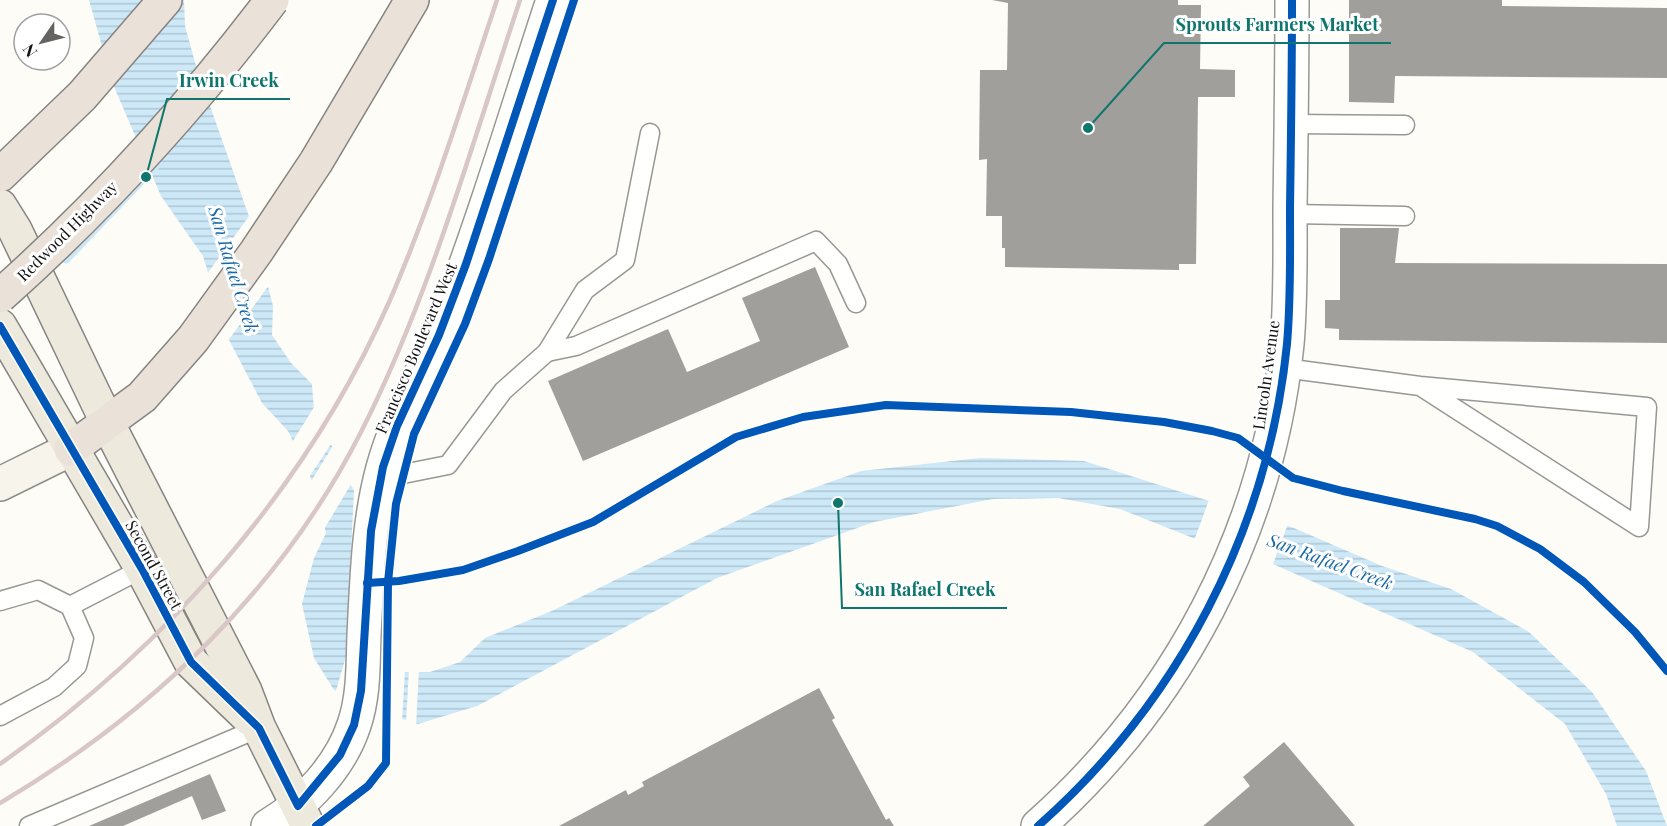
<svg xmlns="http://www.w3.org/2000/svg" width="1667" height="826" font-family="'Playfair Display',serif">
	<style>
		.water { fill: url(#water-rules) }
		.pier { fill: #fdfcf7 }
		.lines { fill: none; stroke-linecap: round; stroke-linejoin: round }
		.stream { stroke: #cde8f7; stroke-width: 9 }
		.building { fill: #a19f9c }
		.service-casing { stroke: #979795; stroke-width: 21 }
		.tertiary-casing { stroke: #979795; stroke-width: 36 }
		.secondary-casing { stroke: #8e8d8b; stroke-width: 36 }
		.primary-casing { stroke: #858482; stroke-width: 36 }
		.motorway-casing { stroke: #858482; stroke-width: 36 }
		.service { stroke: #fffffe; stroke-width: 18 }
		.tertiary { stroke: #fffffe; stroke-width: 33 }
		.secondary { stroke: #f6f4eb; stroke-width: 33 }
		.primary { stroke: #ede9dc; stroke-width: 33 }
		.motorway { stroke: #eae1d8; stroke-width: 33 }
		.rail { stroke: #d9c6c7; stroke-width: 4.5 }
		.motorway-bridge-casing { stroke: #858482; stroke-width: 36; stroke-linecap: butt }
		.motorway-bridge { stroke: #eae1d8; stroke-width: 33 }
		.cycleway-casing { stroke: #fff; stroke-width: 11 }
		.cycleway { stroke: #0057b8; stroke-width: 8 }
		.labels { text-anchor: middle; stroke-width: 6; stroke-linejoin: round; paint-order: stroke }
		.street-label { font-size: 16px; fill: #111; stroke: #fff }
		.water-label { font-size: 18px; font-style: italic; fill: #1768a6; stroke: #fff }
		.leader { fill: none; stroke: #0f766e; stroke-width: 2 }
		.callout-dot { fill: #0f766e; stroke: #fff; stroke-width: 2 }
		.callout-label { font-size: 18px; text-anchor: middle; font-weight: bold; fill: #0f766e; stroke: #fff; stroke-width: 6; stroke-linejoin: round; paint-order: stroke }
	</style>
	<defs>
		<pattern id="water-rules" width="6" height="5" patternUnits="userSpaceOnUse" patternTransform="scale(1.5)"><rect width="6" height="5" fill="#cde8f7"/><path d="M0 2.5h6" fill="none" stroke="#afc6d3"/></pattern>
	</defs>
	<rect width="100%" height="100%" fill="#fdfcf7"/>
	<polygon class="water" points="89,0 184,0 185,26 196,66 252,225 273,306 272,335 291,363 312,384 314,410 354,491 348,612 350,646 380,672 430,672 460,662 485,638 554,610 777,501 861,471 980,458 1084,461 1294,528 1382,566 1451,589 1529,632 1592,692 1646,771 1667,826 1617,826 1606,794 1565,724 1473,652 1250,554 1193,538 1120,509 1058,498 993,499 874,522 717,578 477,706 418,724 376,710 334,690 314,658 302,604 314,558 326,533 316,489 288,431 262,403 229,340 203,256 161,196 112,82"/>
	<g class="pier">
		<polygon points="252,212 270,284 227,342 207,274"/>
		<polygon points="316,404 333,441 308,479 291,444"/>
		<polygon points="334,444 353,481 323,531 310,483"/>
		<polygon points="1210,497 1288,524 1272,567 1249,557 1194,541"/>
		<polygon points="352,636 353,644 381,669 405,669 402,722 374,713 335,694"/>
		<polygon points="409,669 419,669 416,727 406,723"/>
	</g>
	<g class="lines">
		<polyline class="stream" points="66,259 157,164"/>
	</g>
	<g class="building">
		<polygon points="992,0 1178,0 1178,5 1201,5 1200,69 1235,70 1235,97 1198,97 1196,264 1179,264 1179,270 1005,267 1005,248 1002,248 1002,216 986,216 987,159 979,160 980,70 1007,70 1008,3"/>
		<polygon points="1349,0 1502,0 1502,6 1667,8 1667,78 1395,76 1394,103 1349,102"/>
		<polygon points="1340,228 1399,228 1395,263 1667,264 1667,343 1339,340 1339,329 1325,328 1325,300 1340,300"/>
		<polygon points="815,267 849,347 583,461 548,381 668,329 687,372 760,341 742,298"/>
		<polygon points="819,688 835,718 832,720 886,820 889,818 894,826 559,826 626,790 628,795 644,786 642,782"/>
		<polygon points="1284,742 1355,826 1203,826 1250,786 1243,777"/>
		<polygon points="210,774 226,811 202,820 192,796 123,826 89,826"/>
	</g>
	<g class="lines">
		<g class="service-casing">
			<g id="service">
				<polyline points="1291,124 1405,125"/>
				<polyline points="1290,214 1405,216"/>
				<polyline points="547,352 576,346 816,241 838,264 856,303"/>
				<polyline points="1284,368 1420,386 1647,407 1639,527 1420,386"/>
				<polyline points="383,467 403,474 448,465 503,391 547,352 585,290 625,260 650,133"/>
				<polyline points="0,601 38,590 70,606 84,638 77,666 54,687 0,716"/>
				<polyline points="70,606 142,569"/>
				<polyline points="29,826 259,728"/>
			</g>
		</g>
		<g class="tertiary-casing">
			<g id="tertiary">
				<path d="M 268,826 C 305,804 340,767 354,725 C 364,696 363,664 364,635 C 367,579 368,523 383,468 C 398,413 429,363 449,310 C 488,208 519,103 553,0"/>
				<path d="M 1038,826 C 1178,702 1268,531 1287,344 C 1291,299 1290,253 1290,208 C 1291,139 1292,69 1292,0"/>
			</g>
		</g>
		<g class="secondary-casing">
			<polyline id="secondary" points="0,484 71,449"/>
		</g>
		<g class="primary-casing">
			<g id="primary">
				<polyline points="0,206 15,230 108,424 245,691 259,728 308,826"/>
				<polyline points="0,326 142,569 191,662 250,719"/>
			</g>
		</g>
		<g class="motorway-casing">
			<g id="motorway">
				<polyline points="0,175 82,96 165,0"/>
				<polyline points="71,449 142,397 193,339 256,252 316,162 412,0"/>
			</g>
		</g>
		<use href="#service" class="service"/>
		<use href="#tertiary" class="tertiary"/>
		<use href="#secondary" class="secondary"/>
		<use href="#primary" class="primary"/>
		<use href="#motorway" class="motorway"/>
		<g class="rail">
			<path d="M 0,764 C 167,647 307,488 390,300 C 432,203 463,101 497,0"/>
			<path d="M 0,803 C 151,714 281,590 361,432 C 430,296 472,144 520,0"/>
		</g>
		<g class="motorway-bridge-casing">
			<path id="motorway-bridge" d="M 0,296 C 100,207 191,107 272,0"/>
		</g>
		<use href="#motorway-bridge" class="motorway-bridge"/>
		<g class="cycleway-casing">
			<g id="cycleway">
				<polyline points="0,326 142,569 191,662 259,728 298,806 340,755 354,725 361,691 371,531 383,467 397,426 439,335 466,264 553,0"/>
				<polyline points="367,583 399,581 463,570 518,551 593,522 736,437 803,417 886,405 1071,412 1164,422 1212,431 1238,438 1293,478 1343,491 1475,519 1497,526 1540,549 1584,582 1635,632 1667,671"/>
				<polyline points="316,826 368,786 386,763 388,582 396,504 414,434 465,324 489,259 574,0"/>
				<path d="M 1038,826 C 1178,702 1268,531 1287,344 C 1291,299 1290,253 1290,208 C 1291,139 1292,69 1292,0"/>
			</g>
		</g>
		<use href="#cycleway" class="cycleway"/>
	</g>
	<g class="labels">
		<g class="street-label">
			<text transform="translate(67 231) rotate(-45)" y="6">Redwood Highway</text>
			<text transform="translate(416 348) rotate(-67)" y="6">Francisco Boulevard West</text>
			<text transform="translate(1266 375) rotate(-82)" y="6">Lincoln Avenue</text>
			<text transform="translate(154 565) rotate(61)" y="6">Second Street</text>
		</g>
		<g class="water-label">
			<text transform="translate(233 270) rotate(73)" y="6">San Rafael Creek</text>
			<text transform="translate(1330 562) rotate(20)" y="6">San Rafael Creek</text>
		</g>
	</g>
	<path class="leader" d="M1088 128L1164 43H1391M146 177L167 99H290M838 503L842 608H1007"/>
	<g class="callout-dot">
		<circle cx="1088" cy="128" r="6"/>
		<circle cx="146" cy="177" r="6"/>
		<circle cx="838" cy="503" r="6"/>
	</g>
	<g class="callout-label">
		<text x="1277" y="31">Sprouts Farmers Market</text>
		<text x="229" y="87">Irwin Creek</text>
		<text x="925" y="596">San Rafael Creek</text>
	</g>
	<g transform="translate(42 42) rotate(235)"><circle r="28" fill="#ffffff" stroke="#a0a0a0" stroke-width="1.5"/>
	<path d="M0-4.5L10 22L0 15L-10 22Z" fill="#646362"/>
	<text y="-9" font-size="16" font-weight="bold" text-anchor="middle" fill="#111111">N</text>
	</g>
</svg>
